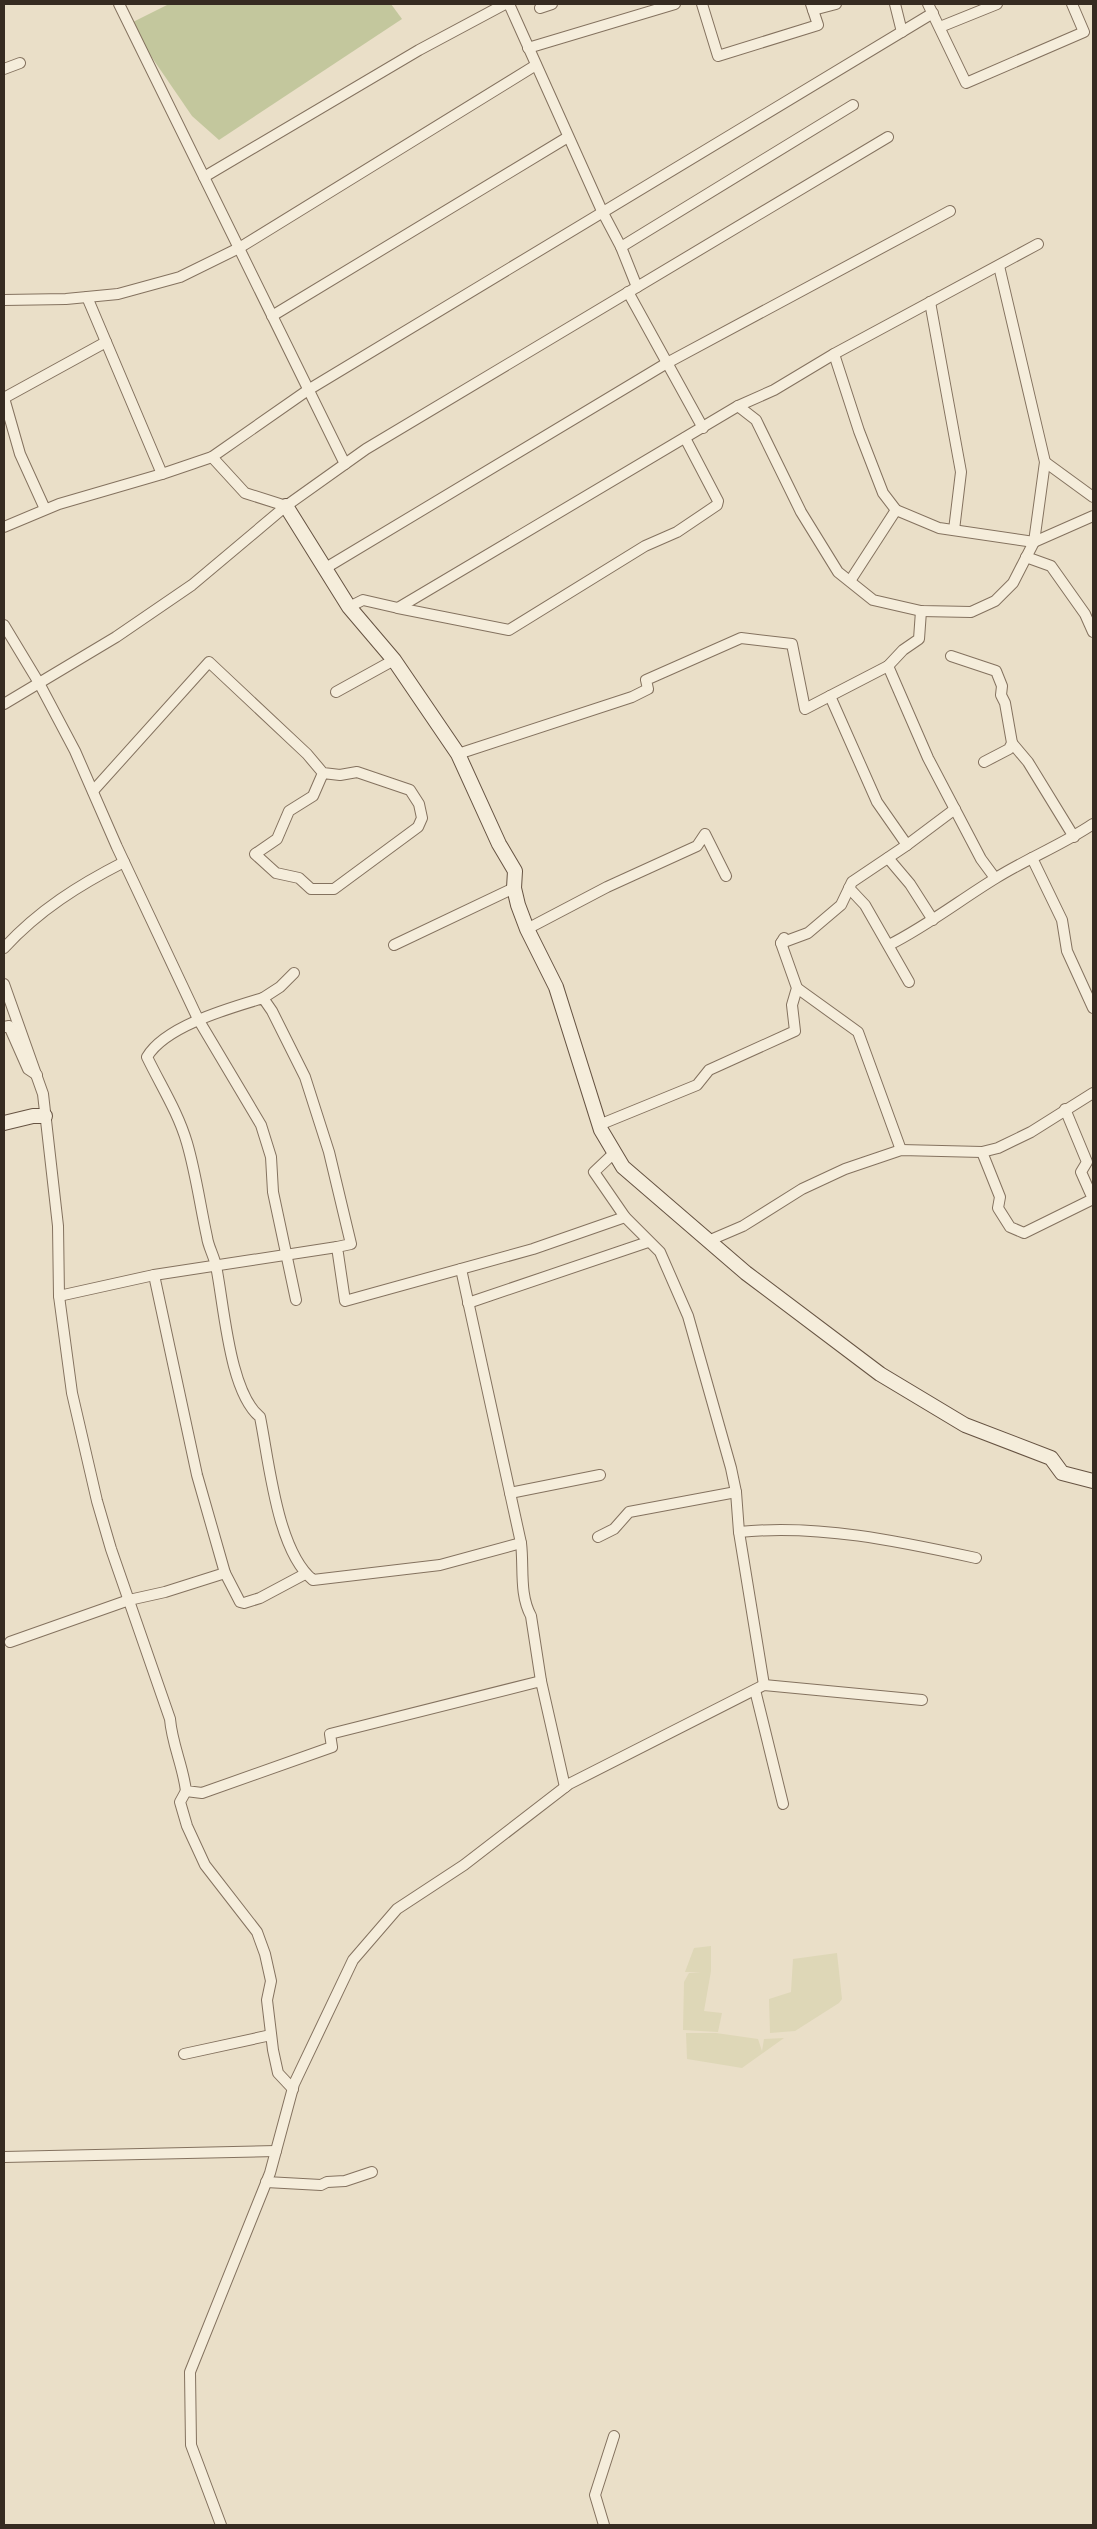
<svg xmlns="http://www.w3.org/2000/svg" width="1097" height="2529" font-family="'Roboto Serif',serif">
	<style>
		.farmland { fill: #ded7b7 }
		.green { fill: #c3c79d }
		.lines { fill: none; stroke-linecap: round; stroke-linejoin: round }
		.street-casing { stroke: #84725f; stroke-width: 12 }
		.secondary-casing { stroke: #665342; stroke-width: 16 }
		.street { stroke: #f5eddb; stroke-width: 10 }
		.secondary { stroke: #f5eddb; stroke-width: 14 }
	</style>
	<rect width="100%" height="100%" fill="#eadfc8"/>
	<g class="farmland">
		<polygon points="711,1946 711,1971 704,2011 722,2013 718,2032 683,2030 684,1982 689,1973 701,1972 685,1972 694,1948"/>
		<polygon points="837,1953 842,1999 839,2003 795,2031 770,2033 769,1999 791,1992 793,1959"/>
		<polygon points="686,2033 716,2033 758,2039 762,2051 764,2039 784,2038 742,2068 687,2059"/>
	</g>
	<polygon class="green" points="169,4 391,4 402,19 219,140 192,116 129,24"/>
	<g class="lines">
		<g class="street-casing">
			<g id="street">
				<polyline points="119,4 345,464"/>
				<polyline points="509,4 602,211 621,247 637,287"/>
				<polyline points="702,4 718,56 818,25 811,4"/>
				<polyline points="895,4 902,32"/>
				<polyline points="928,4 966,83 1084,32 1072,4"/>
				<polyline points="540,8 552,4"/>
				<polyline points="813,10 836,4"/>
				<polyline points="940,27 997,4"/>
				<polyline points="528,48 675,4"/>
				<polyline points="4,69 20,63"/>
				<polyline points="204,177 419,50 505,4"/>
				<polyline points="621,247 853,105"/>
				<polyline points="628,292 703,428"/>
				<polyline points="87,297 162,474"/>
				<polyline points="4,300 66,299 118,294 180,277 239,248 536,65"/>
				<polyline points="930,302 961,472 954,530"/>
				<polyline points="272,316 568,137"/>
				<polyline points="834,354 859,431 883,493 896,510 939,528 1034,542 1093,516"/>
				<polyline points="4,398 20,454 45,509"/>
				<polyline points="4,398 106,342"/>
				<polyline points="738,406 756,420 801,512 838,572 873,600 921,611 971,612 995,601 1013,583 1034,542 1045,462 999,266"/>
				<polyline points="212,457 245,493 286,506"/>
				<polyline points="1045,462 1093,497"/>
				<polyline points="4,527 59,504 162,474 212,457 308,390 933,13"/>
				<polyline points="1026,557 1051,566 1085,614 1093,632"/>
				<polyline points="324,569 667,363 950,211"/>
				<polyline points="850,581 896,510"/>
				<polyline points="349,607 363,600 398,608 738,406 774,390 834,354 1038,244"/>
				<polyline points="398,608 509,630 645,546 677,532 717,505 718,501 685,438"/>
				<polyline points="4,625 39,683 75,751 117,847 198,1019 261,1125 271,1157 273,1192 296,1300"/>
				<polyline points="951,656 996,671 1002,686 1001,695 1005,703 1012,743 1009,749 984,762"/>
				<polyline points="888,666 903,650 919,639 921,611"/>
				<polyline points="336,692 394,660"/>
				<polyline points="4,704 116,637 192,585 286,506 366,449 888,137"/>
				<polyline points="1012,743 1028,762 1074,837"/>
				<polyline points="458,754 632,697 648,689 646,680 741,638 792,644 805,709 830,696"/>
				<polyline points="93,791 209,662 307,754 323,773 313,796 289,811 277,839 255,854 276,873 299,878 311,889 334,889 418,827 422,818 419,804 410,790 357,772 340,775 323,773"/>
				<polyline points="907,845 955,809"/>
				<polyline points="888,858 910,884 933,920"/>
				<polyline points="1032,858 1062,920 1067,951 1093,1008"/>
				<polyline points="849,888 865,905 909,982"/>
				<polyline points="527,929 607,887 697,846 705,834 726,876"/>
				<polyline points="781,943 808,933 841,905 852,882 907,845 877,802 830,696 888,666 928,758 981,859 995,878"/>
				<polyline points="394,945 514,888"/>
				<path d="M 889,945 C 927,926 960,900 996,878 C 1028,858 1062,845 1093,824"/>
				<path d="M 4,948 C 39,910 79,885 124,862"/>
				<path d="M 4,984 L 43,1094 L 58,1226 L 59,1296 L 72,1393 L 97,1501 L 111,1549 L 170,1719 C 172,1744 183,1766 186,1791 L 202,1793 L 332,1747 L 330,1734 L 541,1681 L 565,1787"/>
				<polyline points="797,988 858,1032 901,1150"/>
				<polyline points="263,998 280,987 294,973"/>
				<polyline points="4,1027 9,1026 28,1069 37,1075"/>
				<polyline points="599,1125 697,1085 709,1070 795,1031 792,1005 797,988 781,943 784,938"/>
				<polyline points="982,1152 1000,1197 998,1208 1010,1227 1024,1233 1093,1199 1081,1172 1087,1162 1065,1109"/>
				<polyline points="614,1153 594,1172 625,1217 660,1252 688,1316 731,1468 736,1492 739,1532 764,1685"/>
				<polyline points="708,1241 743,1226 802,1189 845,1169 901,1150 982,1152 998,1148 1031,1132 1093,1093"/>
				<path d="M 461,1269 L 521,1543 C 524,1567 519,1594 531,1616 L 541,1681"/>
				<polyline points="59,1296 154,1275 337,1247"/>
				<polyline points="468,1303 648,1242"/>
				<polyline points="510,1493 600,1475"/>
				<path d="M 739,1532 C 819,1524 898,1541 976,1558"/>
				<polyline points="598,1537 614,1529 629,1512 736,1492"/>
				<path d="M 521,1543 L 440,1565 L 313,1580 C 277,1551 269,1461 260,1417 C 229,1392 224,1304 216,1266 C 214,1256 208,1246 207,1237 C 200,1205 196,1174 187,1143 C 178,1112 161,1086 147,1057 C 165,1026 230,1008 263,998 L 272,1011 L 305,1077 L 329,1152 L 351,1244 L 337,1247 L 345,1301 L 533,1249 L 625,1217"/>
				<polyline points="225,1573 240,1602 244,1603 260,1598 305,1574"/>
				<polyline points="10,1642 129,1600 165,1592 225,1573 197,1475 154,1275"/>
				<polyline points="755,1690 783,1804"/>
				<polyline points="186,1791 180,1802 187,1826 205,1865 257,1932 265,1954 271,1981 267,2000 273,2050 278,2073 293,2089"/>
				<polyline points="184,2054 271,2035"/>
				<polyline points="4,2157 276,2151"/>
				<polyline points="266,2182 321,2185 327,2182 345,2181 372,2172"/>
				<polyline points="221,2525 191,2445 190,2372 270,2173 294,2084 353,1960 397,1909 464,1865 569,1784 764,1685 922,1700"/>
				<polyline points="604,2525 595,2495 614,2436"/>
			</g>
		</g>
		<g class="secondary-casing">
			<g id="secondary">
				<polyline points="286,506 349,607 394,660 458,754 499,844 515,871 514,888 518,905 527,929 556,987 601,1130 623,1167 746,1273 880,1374 965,1425 1051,1458 1062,1473 1093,1481"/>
				<polyline points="4,1123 33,1116 45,1116"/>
			</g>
		</g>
		<use href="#street" class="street"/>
		<use href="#secondary" class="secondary"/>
	</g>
	<rect width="1097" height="2529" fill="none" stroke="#362b21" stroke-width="10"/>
</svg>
